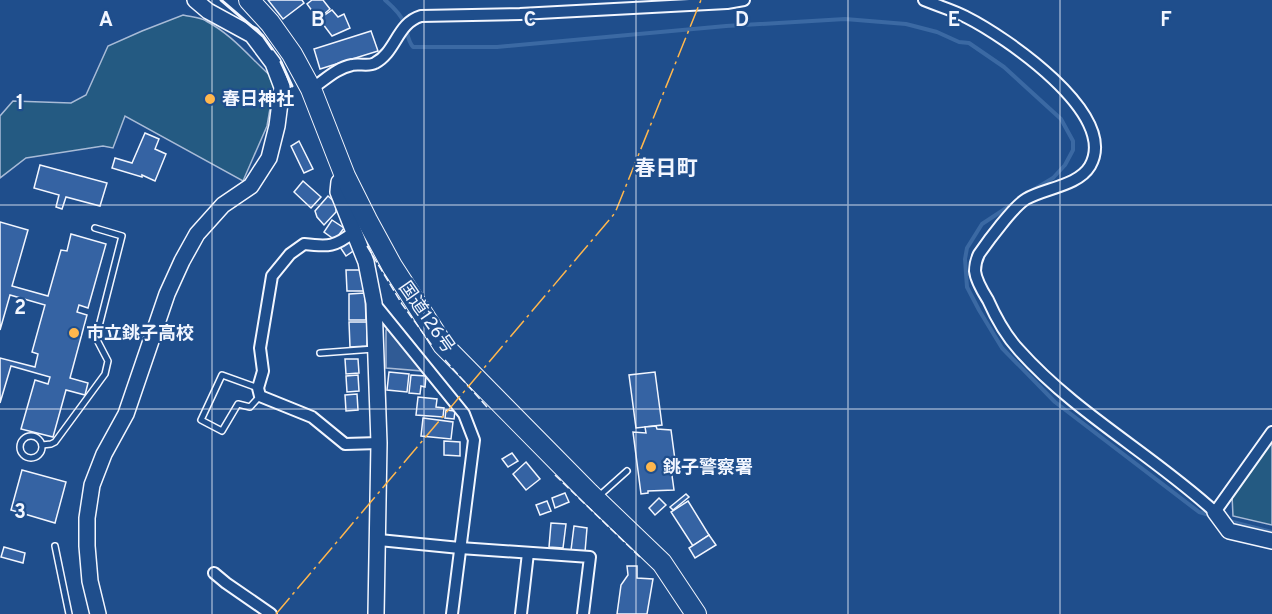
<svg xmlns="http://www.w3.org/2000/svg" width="1272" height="614" font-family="Overpass,'Noto Sans JP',sans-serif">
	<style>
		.green { fill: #245a82; stroke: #a8bbd7; stroke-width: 1.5 }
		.parking { fill: #305b95; stroke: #a8bbd7; stroke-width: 1.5 }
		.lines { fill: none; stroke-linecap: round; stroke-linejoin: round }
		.stream { stroke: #3b69a3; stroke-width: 4 }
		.building { fill: #3563a3; stroke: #f2f6ff; stroke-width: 1.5 }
		.lane-casing { stroke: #f2f6ff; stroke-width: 8 }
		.street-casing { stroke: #f2f6ff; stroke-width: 14 }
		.secondary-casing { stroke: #f2f6ff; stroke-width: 18 }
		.highway-casing { stroke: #f2f6ff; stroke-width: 22 }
		.lane { stroke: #1f4e8c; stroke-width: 5 }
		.street { stroke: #1f4e8c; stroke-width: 10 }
		.secondary { stroke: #1f4e8c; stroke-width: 15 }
		.highway { stroke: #1f4e8c; stroke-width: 20 }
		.fence { stroke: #f2f6ff; stroke-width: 1.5; stroke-dasharray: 8 3; stroke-linecap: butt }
		.wall { stroke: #f2f6ff; stroke-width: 3 }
		.power { stroke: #ffb74d; stroke-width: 1.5; stroke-dasharray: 21 4.5 3 4.5; stroke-linecap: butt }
		.grid { fill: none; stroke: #f2f6ff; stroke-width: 1.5; stroke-opacity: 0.55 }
		.poi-dot { fill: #ffb74d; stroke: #1f4e8c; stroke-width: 2 }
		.labels { text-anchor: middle; stroke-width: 4.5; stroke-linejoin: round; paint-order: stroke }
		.poi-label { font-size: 18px; font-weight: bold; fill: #f2f6ff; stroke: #1f4e8c; text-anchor: start }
		.street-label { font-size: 18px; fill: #f2f6ff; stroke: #1f4e8c }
		.quarter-label { font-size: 21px; font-weight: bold; fill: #f2f6ff; stroke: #1f4e8c }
		.grid-label { font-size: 20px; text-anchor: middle; font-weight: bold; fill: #f2f6ff; stroke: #1f4e8c; stroke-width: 4.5; stroke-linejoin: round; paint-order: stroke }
	</style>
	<rect width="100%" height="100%" fill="#1f4e8c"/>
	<g class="green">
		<path d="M 183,15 C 191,17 200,17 206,21 C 233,35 252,60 275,80 L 267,126 L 243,181 L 125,116 L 113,148 L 103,146 L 26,158 L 0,178 L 0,116 L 13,101 L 71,103 L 86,95 L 108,46 L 142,31 Z"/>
		<polygon points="1272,442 1272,525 1233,516 1232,495"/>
	</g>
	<polygon class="parking" points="392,328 423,371 386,368 386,330"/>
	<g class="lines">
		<g class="stream">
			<path d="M 385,0 C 392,6 401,14 404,23 C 408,32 407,40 413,47 L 497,47 L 726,26 L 845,19 L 906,24 L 937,32 L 959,42 L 969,43 L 1004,67 L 1061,119 L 1073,141 L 1073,150 L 1065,165 L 1053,178 L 1033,190"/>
			<polyline points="1017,201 982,224 967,248 965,259 967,287 979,310 1002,348 1055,402 1199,512 1213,516"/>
			<polyline points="1229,521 1272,532"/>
		</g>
	</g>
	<g class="building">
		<polygon points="268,0 302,0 304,3 283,19"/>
		<polygon points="312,0 323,0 330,9 318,19 307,4"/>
		<polygon points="332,10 338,17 344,14 350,28 332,36 319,19"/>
		<polygon points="371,31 378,51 320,69 314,49"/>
		<polygon points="145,133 159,139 155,149 166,154 155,181 142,175 142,177 112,168 115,158 132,163"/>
		<polygon points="299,141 313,169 304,173 291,146"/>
		<polygon points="40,165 107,183 100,206 66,197 62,209 56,207 59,195 34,188"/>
		<polygon points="303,181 321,197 311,208 294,192"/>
		<polygon points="328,196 336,203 336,212 324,225 317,217 315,211"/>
		<polygon points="332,220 344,228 335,240 324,232"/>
		<polygon points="0,222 28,230 12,286 48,296 61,250 67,251 71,234 106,244 88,308 79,305 77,312 87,315 70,378 88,383 85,395 66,390 53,437 21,429 35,380 48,384 50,377 11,366 0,403 0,358 35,367 38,354 32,352 45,305 10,295 0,330"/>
		<polygon points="349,240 356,249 346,256 340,247"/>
		<polygon points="346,270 363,270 364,291 347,291"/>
		<polygon points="365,293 366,320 349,320 349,294"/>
		<polygon points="349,322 367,322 367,346 350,347"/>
		<polygon points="345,359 358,359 359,373 346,374"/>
		<polygon points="389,372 409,374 407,392 387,390"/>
		<polygon points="655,372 662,425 636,428 629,375"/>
		<polygon points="358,375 359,391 347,392 346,376"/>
		<polygon points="411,375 426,376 425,387 421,386 420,394 409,393"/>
		<polygon points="357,394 358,410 346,411 345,395"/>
		<polygon points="418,397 437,399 436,407 444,408 443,417 416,415"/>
		<polygon points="446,410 455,411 454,419 445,418"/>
		<polygon points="423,418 453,422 451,439 421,436"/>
		<polygon points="656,426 657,429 671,430 675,460 670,461 674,490 648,491 648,493 641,494 633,432 646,433 645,427"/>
		<polygon points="444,441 460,442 460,456 444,455"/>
		<polygon points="512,453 518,461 508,467 502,459"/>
		<polygon points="526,462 540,479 526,490 513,474"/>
		<polygon points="22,470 66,482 55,523 11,510"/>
		<polygon points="565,493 569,502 555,508 552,498"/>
		<polygon points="686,494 689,497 673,510 670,507"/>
		<polygon points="659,498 666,505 655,515 649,508"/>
		<polygon points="547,501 551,511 540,515 536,505"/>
		<polygon points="688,501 709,535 693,546 671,512"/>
		<polygon points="551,523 566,524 563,548 549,547"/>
		<polygon points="574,526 587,528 585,552 571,550"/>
		<polygon points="709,535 716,545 695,558 689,548"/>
		<polygon points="4,547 25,553 23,563 1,557"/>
		<polygon points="627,566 637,566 637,578 653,579 647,614 617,614 621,585 628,575"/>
	</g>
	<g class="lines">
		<g class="lane-casing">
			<g id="lane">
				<polyline points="320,353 374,349"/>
				<polyline points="258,388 222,375 201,420 222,431 238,404 250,407 260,396"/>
				<circle cx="31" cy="447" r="11"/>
				<polyline points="42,445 51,444 55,442 105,374 108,361 96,338 122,236 95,228"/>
				<polyline points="599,496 627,471"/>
				<polyline points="55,546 69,614"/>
			</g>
		</g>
		<g class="street-casing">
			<g id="street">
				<path d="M 924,0 C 938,6 953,10 966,17 C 1004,36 1120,114 1090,166 C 1078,186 1045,188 1026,199 C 1014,206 988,241 979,254 C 977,258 975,266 975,271 C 976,281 983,292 988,300 C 996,318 1006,336 1019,350 C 1075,413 1153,455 1215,512 L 1272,432"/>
				<path d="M 311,89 C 324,81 336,68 352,65 C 360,63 368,67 375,63 C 396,52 397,23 421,16 L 520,14 L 727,3 L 744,0"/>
				<path d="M 355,231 C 335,247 329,247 304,244 L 290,254 L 272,276 L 260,348 L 263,371 L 258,388 L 260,396 L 312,417 L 345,444 L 379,443"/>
				<polyline points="374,303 464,414 474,440 452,614"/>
				<polyline points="379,540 460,548 590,557 583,614"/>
				<polyline points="214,573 226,583 271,614"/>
				<polyline points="521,614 528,553"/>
			</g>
		</g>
		<g class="secondary-casing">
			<g id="secondary">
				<polyline points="345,176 339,182 338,192 366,262 374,303 379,443 376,614"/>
				<polyline points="1215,512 1229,531 1272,541"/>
				<polyline points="98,614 90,581 87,546 87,518 92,485 104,454 126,414 167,294 182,261 197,234 223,205 251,186 269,158 277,126 282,87 273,63 252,35 208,11 195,0"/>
			</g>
		</g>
		<g class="highway-casing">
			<polyline id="highway" points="249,0 270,23 292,54 311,89 345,176 367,220 392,266 443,345 589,493 662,563 696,614"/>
		</g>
		<use href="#lane" class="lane"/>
		<use href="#street" class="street"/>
		<use href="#secondary" class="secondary"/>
		<use href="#highway" class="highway"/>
		<g class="fence">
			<polyline points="367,246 402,304 433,347"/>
			<polyline points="445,360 487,407"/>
			<polyline points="555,475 641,558"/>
		</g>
		<g class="wall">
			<polyline points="221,0 263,36 272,49"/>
			<polyline points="281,62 292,86"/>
		</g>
		<polyline class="power" points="276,614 615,213 701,0"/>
	</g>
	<path class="grid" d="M 212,0 L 212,614M 424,0 L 424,614M 636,0 L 636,614M 848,0 L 848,614M 1060,0 L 1060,614M 0,205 L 1272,205M 0,409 L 1272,409"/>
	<g class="poi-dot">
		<circle cx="210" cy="99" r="6"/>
		<circle cx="74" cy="333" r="6"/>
		<circle cx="651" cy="467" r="6"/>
	</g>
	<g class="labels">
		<g class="poi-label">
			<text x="222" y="105">春日神社</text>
			<text x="86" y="339">市立銚子高校</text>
			<text x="663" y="473">銚子警察署</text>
		</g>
		<g class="street-label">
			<text transform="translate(427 317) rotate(55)" y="6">国道126号</text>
		</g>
		<g class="quarter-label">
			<text x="666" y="175">春日町</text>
		</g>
	</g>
	<g class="grid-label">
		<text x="106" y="26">A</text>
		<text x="318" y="26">B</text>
		<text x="530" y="26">C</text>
		<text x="742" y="26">D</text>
		<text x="954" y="26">E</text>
		<text x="1166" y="26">F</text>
		<text x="20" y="109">1</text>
		<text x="20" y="314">2</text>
		<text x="20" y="518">3</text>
	</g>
</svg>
